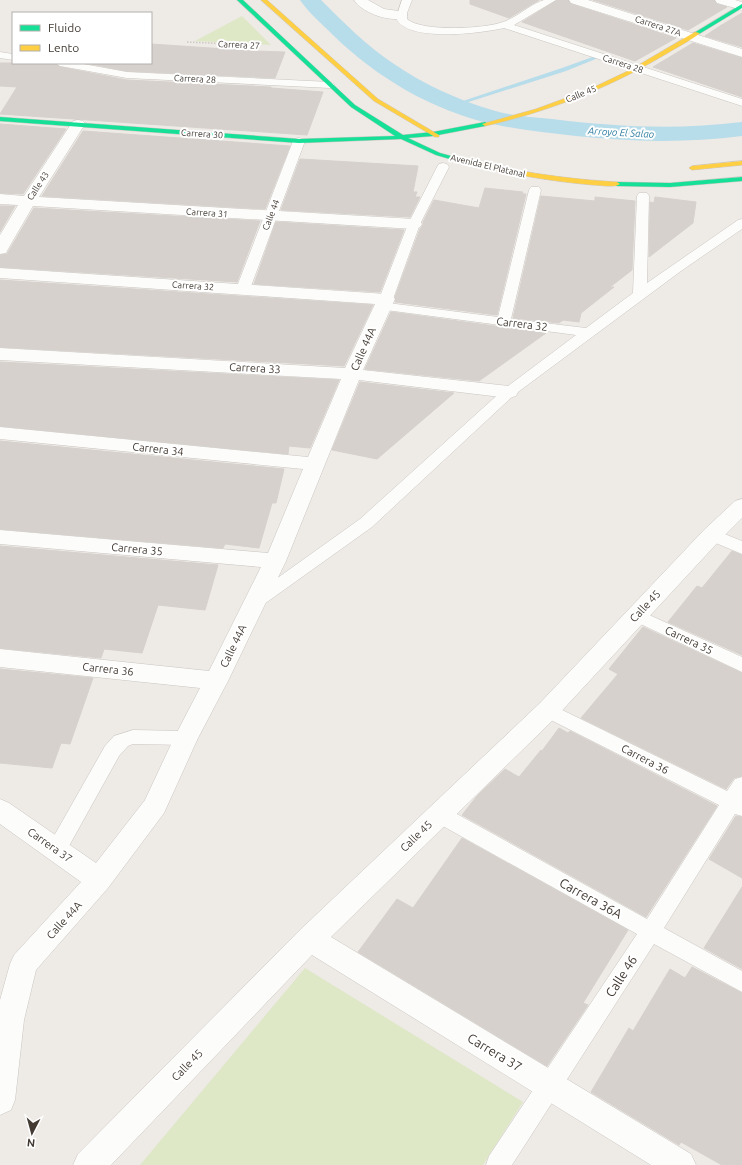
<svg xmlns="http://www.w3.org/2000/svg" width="742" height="1165" font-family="Ubuntu,sans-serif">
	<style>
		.green { fill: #dee7c6 }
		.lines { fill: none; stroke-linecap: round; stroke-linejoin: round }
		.stream { fill: #b7dcea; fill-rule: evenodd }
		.canal { fill: #b7dcea; fill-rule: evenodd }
		.building { fill: #d6d1cd; stroke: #d6d1cc }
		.lane-casing { stroke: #cac6c2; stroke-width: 1 }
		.street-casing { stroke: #cac6c2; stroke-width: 1 }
		.fast-casing { stroke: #cec7bf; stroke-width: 1 }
		.slow-casing { stroke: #cec7bf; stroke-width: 1 }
		.path { stroke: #ccc9c5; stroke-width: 1.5; stroke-dasharray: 1.5 1.5; stroke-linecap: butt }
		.lane { fill: #fcfcfb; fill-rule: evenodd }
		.street { fill: #fcfcfb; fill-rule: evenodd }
		.fast { fill: #16e098; fill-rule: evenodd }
		.slow { fill: #ffcf43; fill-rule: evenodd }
		.labels { text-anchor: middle; stroke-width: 4; stroke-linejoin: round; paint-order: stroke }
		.far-street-label { font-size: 9px; fill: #423a33; stroke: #fff }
		.far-water-label { font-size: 10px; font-style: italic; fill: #2f7ea1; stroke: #fff }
		.street-label { font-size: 11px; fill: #423a33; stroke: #fff }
		.near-street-label { font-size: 13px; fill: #423a33; stroke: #fff }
	</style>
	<rect width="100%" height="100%" fill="#eeeae6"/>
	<g class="green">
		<polygon points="242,16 271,45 195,41"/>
		<polygon points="305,968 523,1102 483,1165 140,1165"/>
	</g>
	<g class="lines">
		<polygon class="stream" points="598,55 603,56 566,71 456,106 451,105 562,68"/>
		<path class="canal" d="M 300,0 L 321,0 C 344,23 367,46 394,64 C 423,84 458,100 492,110 C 511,116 532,117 552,119 C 616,127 678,130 742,122 L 742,136 C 686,143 632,142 576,136 C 548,133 520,130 492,124 C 432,110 377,78 333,35 C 322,24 309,13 300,0 Z"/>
	</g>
	<g class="building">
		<polygon points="470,0 539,0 509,18 470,4"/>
		<polygon points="557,0 568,0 571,4 676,38 635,61 522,22"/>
		<polygon points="593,0 714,0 717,4 727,7 688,30"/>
		<polygon points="742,13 742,47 705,36 720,26"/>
		<polygon points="693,43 742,58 742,97 653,67"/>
		<polygon points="151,44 255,51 285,52 275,78 127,71 86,63 151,63"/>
		<polygon points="0,63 54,63 60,67 127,80 271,87 271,88 323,92 307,135 0,114 17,87 0,86"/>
		<polygon points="0,124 66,129 23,194 0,193"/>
		<polygon points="83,131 290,146 265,209 42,196"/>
		<polygon points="300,159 418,166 413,192 417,192 415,197 420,197 410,217 281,210"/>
		<polygon points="485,188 523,192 522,194 526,194 497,315 395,302 395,297 420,229 423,225 423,222 434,200 479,208"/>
		<polygon points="541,196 595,201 595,197 635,201 632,270 610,287 614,287 581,313 579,322 563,320 559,323 513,318"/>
		<polygon points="655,197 696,202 693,223 649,257 650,202 654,203"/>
		<polygon points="0,206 15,206 0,232"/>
		<polygon points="34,208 260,221 237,282 0,267 0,255 7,254"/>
		<polygon points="276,222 404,230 380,292 254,284"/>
		<polygon points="0,280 373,305 344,366 0,347"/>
		<polygon points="391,312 546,333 479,381 365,369"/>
		<polygon points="0,362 339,380 310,448 289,446 288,454 0,426"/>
		<polygon points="360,382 454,393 377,459 332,450"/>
		<polygon points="0,441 284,469 276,503 272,503 259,548 225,544 223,548 0,529"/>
		<polygon points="0,546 218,565 205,610 158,605 142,653 104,649 101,658 0,648"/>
		<polygon points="732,551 742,555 742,655 668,622 697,586 702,588"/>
		<polygon points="643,627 742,673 742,776 734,778 726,789 581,718 618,674 609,669"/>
		<polygon points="0,669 93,678 70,744 61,743 52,768 0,763"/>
		<polygon points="559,728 568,733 570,731 717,806 646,917 462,815 477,796 505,769 519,777 541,750 542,751"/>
		<polygon points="736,816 742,817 742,878 709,859"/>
		<polygon points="462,838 628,930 583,1003 588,1005 547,1066 358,952 397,899 413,908"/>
		<polygon points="742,887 742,969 704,948"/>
		<polygon points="692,967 742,993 742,1165 722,1165 681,1142 679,1145 591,1092 629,1028 633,1031 670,969 685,978"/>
	</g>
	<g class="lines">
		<g class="lane-casing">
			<g id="lane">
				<path d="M 402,0 L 412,0 L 407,13 L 407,19 C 422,32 484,29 503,22 C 516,18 532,3 544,0 C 547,0 552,0 556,0 L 514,25 L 742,99 L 742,106 L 504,28 C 483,33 406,43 396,18 Z"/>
				<polygon points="0,52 13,54 13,60 0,58"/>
				<polygon points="55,63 78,63 127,72 330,82 335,85 330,88 127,78 60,66"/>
				<polygon points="299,138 303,139 305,141 250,289 248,292 238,292 236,289 293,141 295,139"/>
				<polygon points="443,163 447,164 449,167 420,224 393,299 388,303 498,317 529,190 531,187 539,187 541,190 511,319 586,328 633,293 637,196 639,193 647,193 649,196 647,283 738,220 742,219 742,229 681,271 514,395 372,527 260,607 254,609 248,607 245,603 248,599 360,519 504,389 576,335 378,309 376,306 378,303 382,302 379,299 408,224 437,167 439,164"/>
				<polygon points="712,529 742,541 742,554 706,539 704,535 706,531"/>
				<polygon points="636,609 742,657 742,672 630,619 627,615 630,611"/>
				<polygon points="548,703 727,791 735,779 742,777 742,816 735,814 664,928 742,971 742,992 654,944 512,1165 486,1165 489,1156 637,934 432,820 429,814 432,808 439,806 446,808 647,919 719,805 541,715 539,710 541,705"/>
				<polygon points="133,730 186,731 193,733 195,738 193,743 186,745 133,744 128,746 119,756 64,855 57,858 50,855 47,849 50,843 105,746 114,736"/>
			</g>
		</g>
		<g class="street-casing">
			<g id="street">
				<path d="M 354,0 L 368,0 L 384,9 L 406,12 L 407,15 L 406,18 C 390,22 363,14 354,0 Z"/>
				<polygon points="569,0 588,0 742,49 742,57 571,3"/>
				<polygon points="715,0 735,0 742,2 742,10 717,3"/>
				<polygon points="78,120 83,121 85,124 39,197 414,219 420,221 422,224 420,227 414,229 33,206 8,249 6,253 0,254 0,235 18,205 0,204 0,194 24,196 73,121"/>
				<polygon points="0,268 386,294 392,295 395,299 363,370 509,386 516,388 518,392 516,396 509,398 359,380 286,561 228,681 198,738 164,813 108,888 36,970 24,1020 15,1100 11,1110 0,1115 0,1000 10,964 14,955 81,882 0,824 0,799 9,803 96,863 145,800 174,738 200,688 0,667 0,649 209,671 261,567 0,544 0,530 268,553 303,469 0,439 0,427 308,457 341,379 0,360 0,348 345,368 375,304 0,278"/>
				<polygon points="742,499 742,518 720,540 556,717 331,937 691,1154 696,1165 651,1165 312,955 111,1165 73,1165 78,1154 300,930 540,703 704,530 735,501"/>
			</g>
		</g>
		<g class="fast-casing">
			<g id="fast">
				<polygon points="237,0 243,0 355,105 403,135 433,132 485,122 488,124 485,126 433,136 408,138 440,153 462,159 463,160 460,162 436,155 401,139 299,143 0,121 0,117 299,139 395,136 351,107"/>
				<polygon points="742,4 742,8 699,34 694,33"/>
				<polygon points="742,177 742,181 670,187 617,186 614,184 617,182 670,183"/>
			</g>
		</g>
		<g class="slow-casing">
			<g id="slow">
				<polygon points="261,0 267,0 378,99 439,135 439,137 435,137 374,101"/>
				<path d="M 695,32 L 700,33 C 690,41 677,47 666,54 C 609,88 550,111 485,126 L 482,124 L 536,109 L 588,90 L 630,70 Z"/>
				<path d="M 460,158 C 512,171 564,179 617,182 L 620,184 C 614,188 601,185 593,185 C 547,181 503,173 458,161 L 457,160 Z"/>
				<polygon points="742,161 742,165 692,170 689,168 692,166"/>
			</g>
		</g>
		<polyline class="path" points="187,42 254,45"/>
		<use href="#lane" class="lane"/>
		<use href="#street" class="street"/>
		<use href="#fast" class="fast"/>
		<use href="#slow" class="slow"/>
	</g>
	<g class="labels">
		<g class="far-street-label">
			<text transform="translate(658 26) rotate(18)" y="3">Carrera 27A</text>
			<text transform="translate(239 45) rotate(3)" y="3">Carrera 27</text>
			<text transform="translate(623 64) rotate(18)" y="3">Carrera 28</text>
			<text transform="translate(195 79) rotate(3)" y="3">Carrera 28</text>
			<text transform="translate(581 94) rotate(-22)" y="3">Calle 45</text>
			<text transform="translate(202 134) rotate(4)" y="3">Carrera 30</text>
			<text transform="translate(488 166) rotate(13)" y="3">Avenida El Platanal</text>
			<text transform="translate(38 186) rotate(-57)" y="3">Calle 43</text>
			<text transform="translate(207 213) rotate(4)" y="3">Carrera 31</text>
			<text transform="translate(271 215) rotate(-69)" y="3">Calle 44</text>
			<text transform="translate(193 286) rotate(4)" y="3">Carrera 32</text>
		</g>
		<g class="far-water-label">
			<text transform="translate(621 132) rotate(3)" y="4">Arroyo El Salao</text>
		</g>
		<g class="street-label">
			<text transform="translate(522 324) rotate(7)" y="4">Carrera 32</text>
			<text transform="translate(363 349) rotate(-66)" y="4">Calle 44A</text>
			<text transform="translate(255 368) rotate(3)" y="4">Carrera 33</text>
			<text transform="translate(158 449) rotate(6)" y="4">Carrera 34</text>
			<text transform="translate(137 549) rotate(5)" y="4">Carrera 35</text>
			<text transform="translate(645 606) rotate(-47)" y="4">Calle 45</text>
			<text transform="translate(689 640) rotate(25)" y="4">Carrera 35</text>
			<text transform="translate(233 646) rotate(-64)" y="4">Calle 44A</text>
			<text transform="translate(108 669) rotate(6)" y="4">Carrera 36</text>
			<text transform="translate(645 759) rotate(27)" y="4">Carrera 36</text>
			<text transform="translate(416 836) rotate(-44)" y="4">Calle 45</text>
			<text transform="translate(50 845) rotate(35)" y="4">Carrera 37</text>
			<text transform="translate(64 920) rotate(-48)" y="4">Calle 44A</text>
			<text transform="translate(187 1065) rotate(-46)" y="4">Calle 45</text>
		</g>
		<g class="near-street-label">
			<text transform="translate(591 898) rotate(29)" y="5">Carrera 36A</text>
			<text transform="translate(621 976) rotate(-57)" y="5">Calle 46</text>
			<text transform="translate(495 1052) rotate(31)" y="5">Carrera 37</text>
		</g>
	</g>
	<rect x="12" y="12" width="140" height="52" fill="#ffffff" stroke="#b3b0ad"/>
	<rect x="20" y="25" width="20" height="6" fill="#16e098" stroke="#b3b0ad"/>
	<text x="48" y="32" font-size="12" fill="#423a33">Fluido</text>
	<rect x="20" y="45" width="20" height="6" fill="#ffcf43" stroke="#b3b0ad"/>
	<text x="48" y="52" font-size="12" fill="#423a33">Lento</text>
	<g transform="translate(32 1133) rotate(186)" stroke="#ffffff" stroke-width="3" paint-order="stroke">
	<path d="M0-3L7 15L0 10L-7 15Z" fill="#423a33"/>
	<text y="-6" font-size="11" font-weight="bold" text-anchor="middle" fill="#423a33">N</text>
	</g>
</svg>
